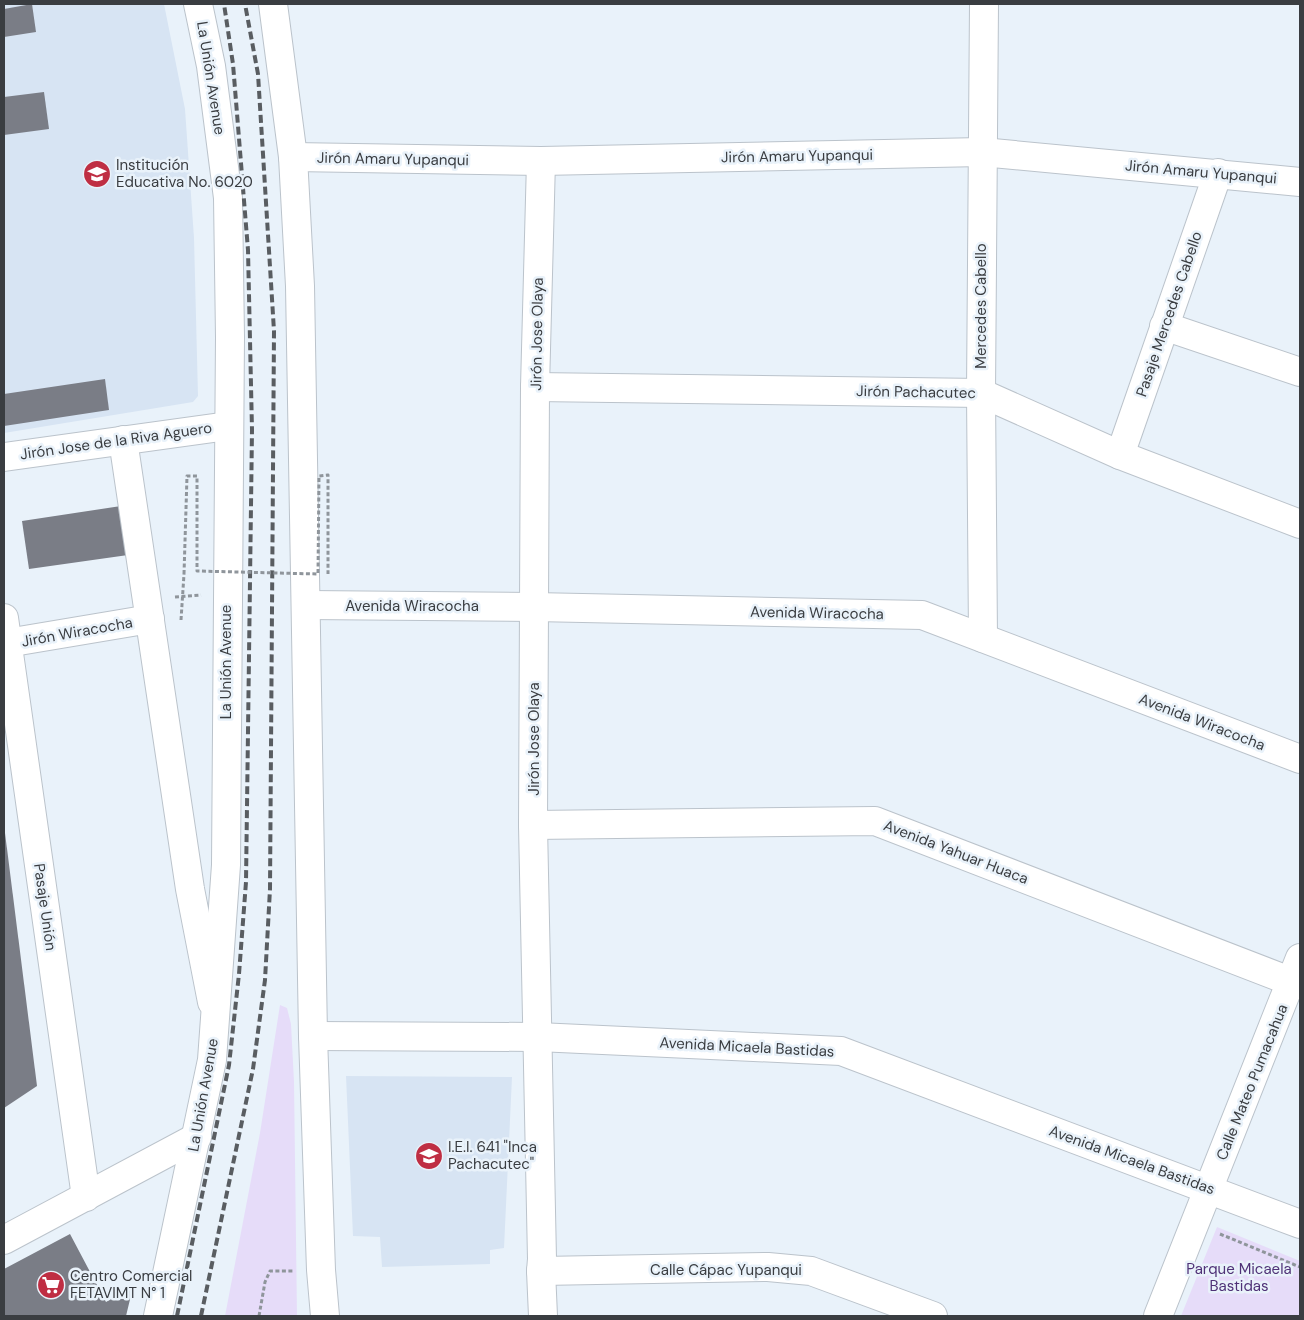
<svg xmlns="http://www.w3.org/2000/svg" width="1304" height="1320" font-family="'DM Sans',sans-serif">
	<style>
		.built { fill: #d7e4f3 }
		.green { fill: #e6dcf9 }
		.building { fill: #7a7d86 }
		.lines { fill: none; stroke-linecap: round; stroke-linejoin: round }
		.street-casing { stroke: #bbc3cb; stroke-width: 30 }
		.secondary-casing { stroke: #bbc3cb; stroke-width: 30 }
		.path { stroke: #8f959b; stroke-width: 3; stroke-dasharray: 4 2.5; stroke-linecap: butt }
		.street { stroke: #fff; stroke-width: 28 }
		.secondary { stroke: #fff; stroke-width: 28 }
		.rail { stroke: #595d61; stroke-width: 4; stroke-dasharray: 8 4; stroke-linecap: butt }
		.path-bridge { stroke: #8f959b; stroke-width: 3; stroke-dasharray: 4 2.5; stroke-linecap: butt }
		.labels { text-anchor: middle; stroke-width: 5; stroke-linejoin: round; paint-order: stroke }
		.street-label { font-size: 15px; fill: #3a3d41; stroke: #e9f2fa }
		.poi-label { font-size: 15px; fill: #3a3d41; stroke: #e9f2fa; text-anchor: start }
		.park-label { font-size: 15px; fill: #4f3277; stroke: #e9f2fa }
	</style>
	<rect width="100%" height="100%" fill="#e9f2fa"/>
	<g class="built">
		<polygon points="4,4 164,4 185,109 194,238 198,396 193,402 4,433"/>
		<polygon points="346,1076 512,1077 504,1248 490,1250 490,1264 382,1267 380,1237 353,1236"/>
	</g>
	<g class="green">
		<polygon points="280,1005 287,1008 291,1024 294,1082 297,1316 225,1316 260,1133"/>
		<polygon points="1217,1227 1300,1261 1300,1316 1181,1316"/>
	</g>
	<g class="building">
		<polygon points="32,4 36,32 4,37 4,9"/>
		<polygon points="44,92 49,129 4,135 4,97"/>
		<polygon points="105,379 109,410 4,426 4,394"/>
		<polygon points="121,506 128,555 29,569 22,521"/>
		<polygon points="4,825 37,1086 4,1108"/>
		<polygon points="70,1234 106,1302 133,1287 126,1316 4,1316 4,1269"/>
	</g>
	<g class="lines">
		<g class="street-casing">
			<g id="street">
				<polyline points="293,157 541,161 982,152 1300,182"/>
				<polyline points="541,161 535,387 533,825 542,1259 541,1271 543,1316"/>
				<polyline points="1164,326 1300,372"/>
				<polyline points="535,387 981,393 1120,455 1300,524"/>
				<polyline points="123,440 190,889 212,1002"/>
				<polyline points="1120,455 1218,173"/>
				<polyline points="4,457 228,426"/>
				<polyline points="307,605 534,607 922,615 1300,759"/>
				<polyline points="4,618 86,1197"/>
				<polyline points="983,638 981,393 984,4"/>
				<polyline points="4,646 7,643 150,619"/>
				<polyline points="533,825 875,821 1300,985"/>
				<polyline points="313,1036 538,1037 841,1051 1300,1224"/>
				<polyline points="4,1240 197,1137"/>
				<polyline points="541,1271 768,1267 811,1271 933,1316"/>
				<polyline points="1158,1316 1300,958"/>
			</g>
		</g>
		<g class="secondary-casing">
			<g id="secondary">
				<polyline points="273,4 293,157 300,286 313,1036 321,1270 325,1316"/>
				<polyline points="158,1316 212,1060 226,865 230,337 228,198 211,66 198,4"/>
			</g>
		</g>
		<g class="path">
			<polyline points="175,597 201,595"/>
			<polyline points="181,620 184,574"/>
			<polyline points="1220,1234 1300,1267"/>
			<polyline points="259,1316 265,1282 270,1271 293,1271"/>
		</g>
		<use href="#street" class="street"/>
		<use href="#secondary" class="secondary"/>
		<g class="rail">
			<polyline points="177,1316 229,1065 239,974 246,882 252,430 248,250 233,64 224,4"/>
			<polyline points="201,1316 253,1069 265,980 270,889 274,331 258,74 245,4"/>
		</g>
		<polyline class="path-bridge" points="184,574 187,476 197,476 197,571 318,574 319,476 328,475 328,574"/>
	</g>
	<defs>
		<g id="school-disc" transform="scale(1.4375)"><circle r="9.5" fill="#bf2e43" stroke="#e9f2fa"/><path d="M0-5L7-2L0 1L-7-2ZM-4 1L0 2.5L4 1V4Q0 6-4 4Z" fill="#fff"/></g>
		<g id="supermarket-disc" transform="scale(1.4375)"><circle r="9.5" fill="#bf2e43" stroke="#e9f2fa"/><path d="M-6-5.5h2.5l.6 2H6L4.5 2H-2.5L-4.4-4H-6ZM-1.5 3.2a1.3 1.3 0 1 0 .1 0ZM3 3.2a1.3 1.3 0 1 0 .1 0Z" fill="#fff"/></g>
	</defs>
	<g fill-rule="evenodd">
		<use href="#school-disc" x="97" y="174"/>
		<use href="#school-disc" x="429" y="1156"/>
		<use href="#supermarket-disc" x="51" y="1285"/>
	</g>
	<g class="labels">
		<g class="street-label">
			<text transform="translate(211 78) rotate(81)" y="5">La Unión Avenue</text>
			<text transform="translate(797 156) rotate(-1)" y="5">Jirón Amaru Yupanqui</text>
			<text transform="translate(393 159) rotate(1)" y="5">Jirón Amaru Yupanqui</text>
			<text transform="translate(1201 172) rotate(5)" y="5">Jirón Amaru Yupanqui</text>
			<text transform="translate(981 306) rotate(-90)" y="5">Mercedes Cabello</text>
			<text transform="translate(1169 314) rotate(-71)" y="5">Pasaje Mercedes Cabello</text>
			<text transform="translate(537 334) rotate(-89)" y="5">Jirón Jose Olaya</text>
			<text transform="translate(916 392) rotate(1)" y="5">Jirón Pachacutec</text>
			<text transform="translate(116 441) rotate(-8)" y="5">Jirón Jose de la Riva Aguero</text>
			<text x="412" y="611">Avenida Wiracocha</text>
			<text transform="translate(817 613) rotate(1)" y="5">Avenida Wiracocha</text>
			<text transform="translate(77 632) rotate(-10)" y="5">Jirón Wiracocha</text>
			<text transform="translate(226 662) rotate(-90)" y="5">La Unión Avenue</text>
			<text transform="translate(1202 722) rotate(21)" y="5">Avenida Wiracocha</text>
			<text transform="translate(534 739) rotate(-90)" y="5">Jirón Jose Olaya</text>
			<text transform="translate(956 852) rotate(21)" y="5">Avenida Yahuar Huaca</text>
			<text transform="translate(45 907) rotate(82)" y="5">Pasaje Unión</text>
			<text transform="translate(747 1047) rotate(3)" y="5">Avenida Micaela Bastidas</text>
			<text transform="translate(1252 1082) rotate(-68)" y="5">Calle Mateo Pumacahua</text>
			<text transform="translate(203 1095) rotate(-80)" y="5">La Unión Avenue</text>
			<text transform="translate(1132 1160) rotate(20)" y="5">Avenida Micaela Bastidas</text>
			<text x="726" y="1275">Calle Cápac Yupanqui</text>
		</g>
		<g class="poi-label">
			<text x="116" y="170">Institución<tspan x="116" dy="17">Educativa No. 6020</tspan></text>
			<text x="448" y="1152">I.E.I. 641 "Inca<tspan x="448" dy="17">Pachacutec"</tspan></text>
			<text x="70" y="1281">Centro Comercial<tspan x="70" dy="17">FETAVIMT N° 1</tspan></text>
		</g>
		<g class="park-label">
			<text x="1239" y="1274">Parque Micaela<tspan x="1239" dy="17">Bastidas</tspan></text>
		</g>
	</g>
	<rect width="1304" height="1320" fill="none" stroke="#3a3d41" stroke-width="10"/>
</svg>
